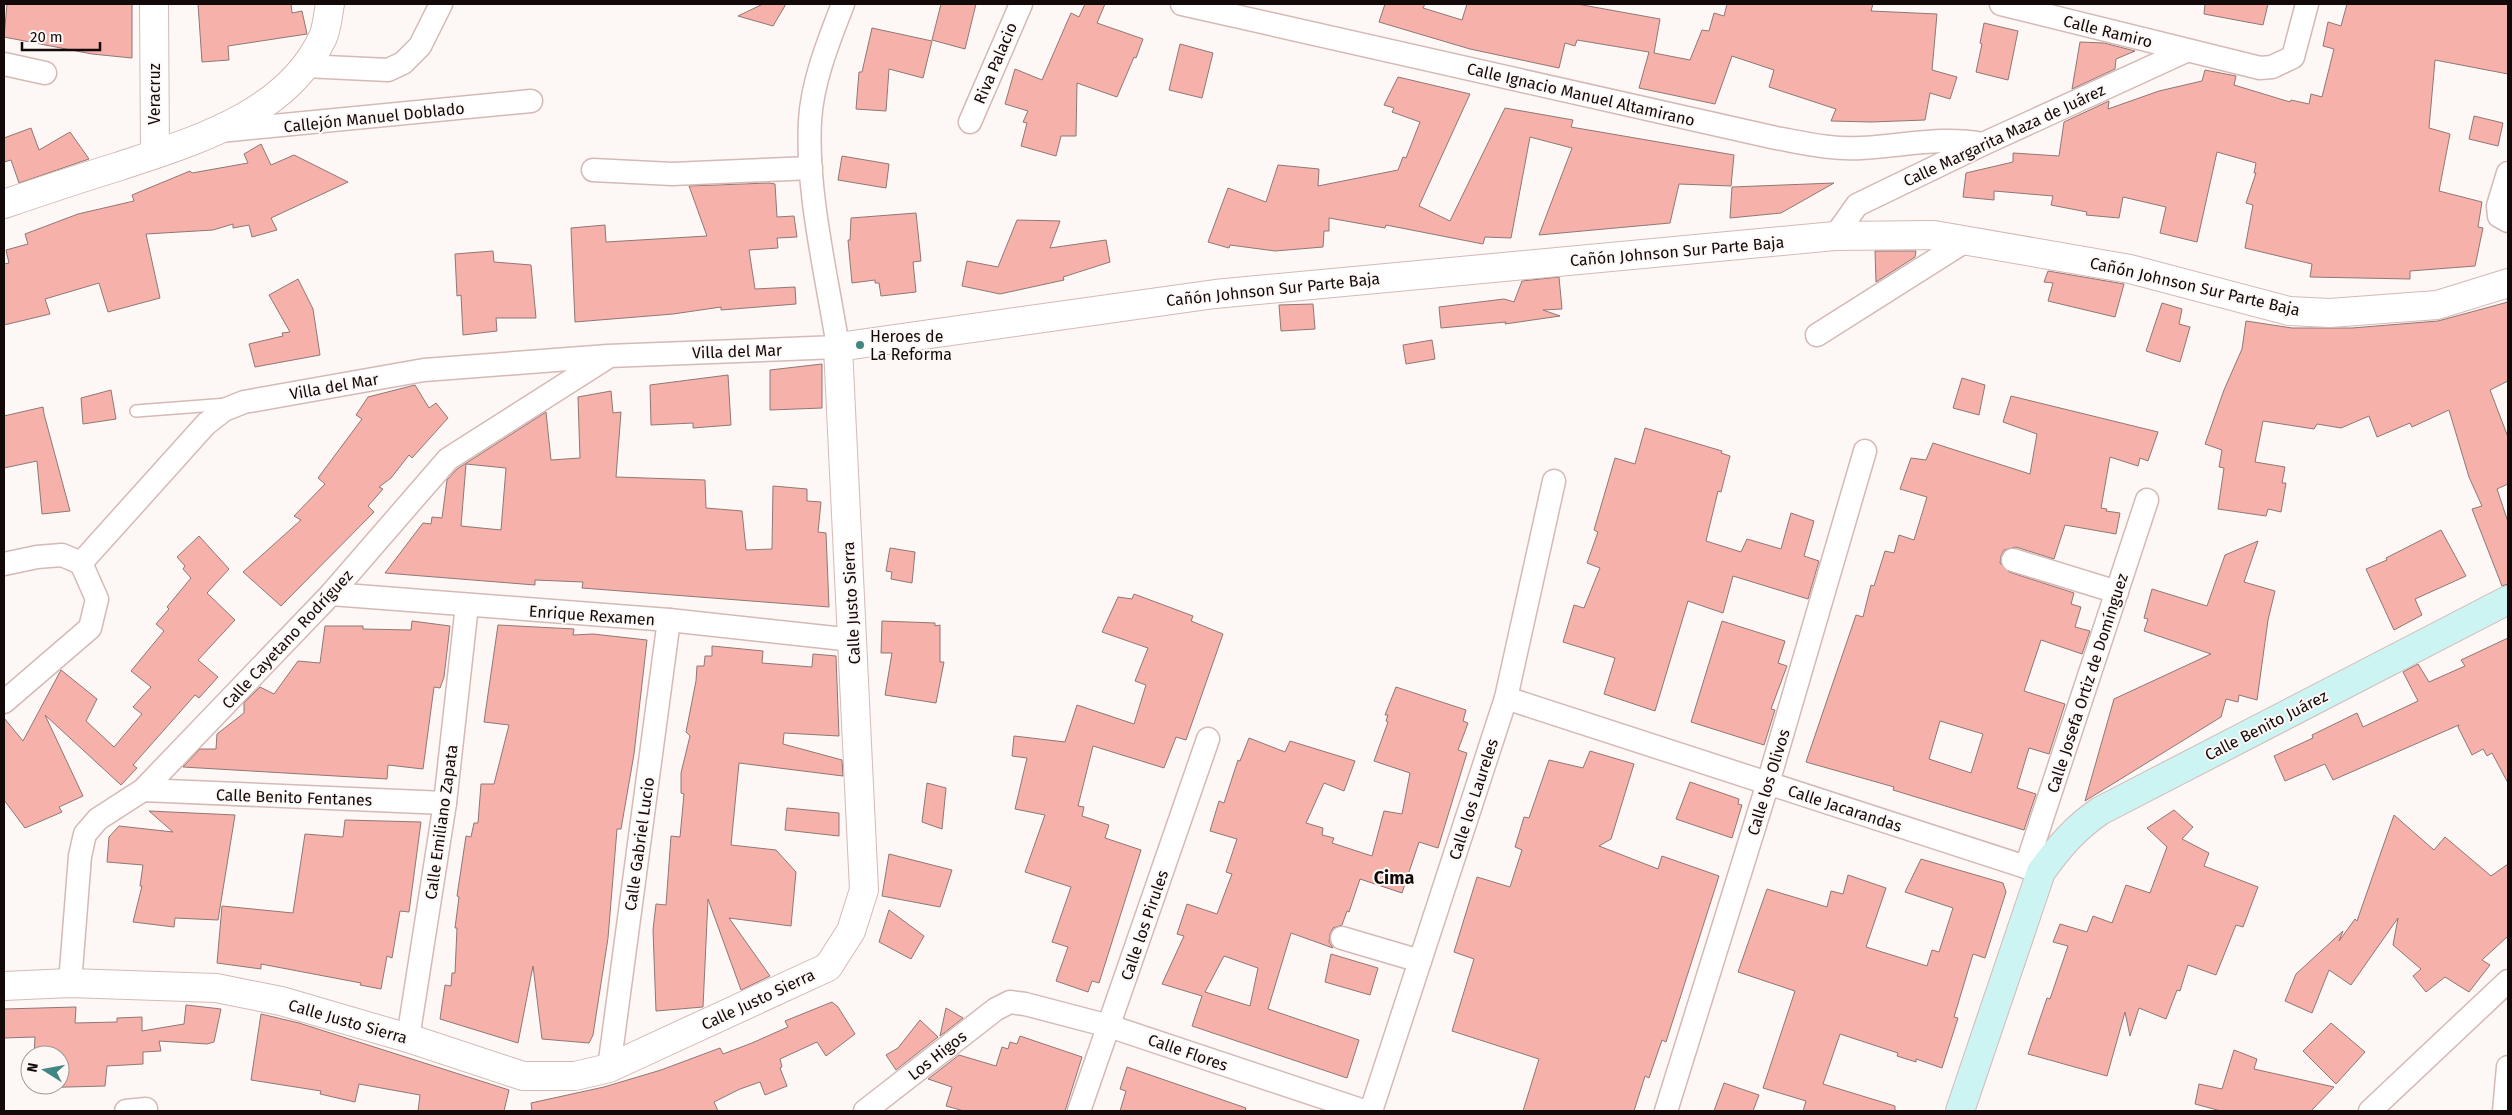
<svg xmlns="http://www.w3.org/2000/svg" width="2512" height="1115" font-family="'Fira Sans',sans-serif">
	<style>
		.building { fill: #f6b2aa; stroke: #907774; fill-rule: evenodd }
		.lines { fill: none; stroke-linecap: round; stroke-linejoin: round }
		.service-casing { stroke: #d5b9b5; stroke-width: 14 }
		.minor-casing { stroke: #d5b9b5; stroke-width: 25 }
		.tertiary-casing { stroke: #d5b9b5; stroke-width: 30 }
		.secondary-casing { stroke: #d5b9b5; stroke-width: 30 }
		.service { stroke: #fff; stroke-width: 11 }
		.minor { stroke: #fff; stroke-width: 22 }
		.tertiary { stroke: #fff; stroke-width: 28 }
		.secondary { stroke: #ccf4f2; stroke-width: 28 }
		.poi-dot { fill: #408783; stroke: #fdf7f6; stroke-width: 2 }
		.labels { text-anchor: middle; stroke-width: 4; stroke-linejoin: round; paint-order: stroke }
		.street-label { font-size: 16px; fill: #120908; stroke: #fdf7f6 }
		.poi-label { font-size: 16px; fill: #120908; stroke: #fdf7f6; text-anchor: start }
		.neighbourhood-label { font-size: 18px; font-weight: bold; fill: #120908; stroke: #fdf7f6 }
	</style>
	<rect width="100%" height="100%" fill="#fdf7f6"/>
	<g class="building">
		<polygon points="7,4 132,4 132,58 92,54 4,37"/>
		<polygon points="198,4 291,4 292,13 302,11 307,34 228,46 229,60 202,62"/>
		<polygon points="763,4 786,4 773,26 738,16"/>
		<polygon points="941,4 976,4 965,49 932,40"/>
		<polygon points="1085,4 1105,4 1097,23 1143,39 1136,58 1134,57 1117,97 1077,83 1076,136 1061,136 1056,156 1021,146 1027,123 1023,122 1028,111 1005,104 1015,69 1042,80 1071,13 1079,17"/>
		<polygon points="1385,4 1425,4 1423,8 1462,20 1467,4 1577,4 1660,19 1654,53 1690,60 1702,30 1709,31 1714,13 1724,16 1727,4 1873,4 1871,11 1937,14 1932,70 1957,77 1950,99 1930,93 1925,120 1871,122 1831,121 1836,109 1769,87 1774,70 1732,56 1715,104 1639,88 1649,52 1577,40 1575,46 1565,43 1559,68 1470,49 1379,22"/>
		<polygon points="2205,4 2268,4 2263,25 2204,14"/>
		<polygon points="2347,4 2508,4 2508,74 2435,60 2429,128 2450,134 2439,191 2482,202 2478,227 2483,228 2475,266 2410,271 2410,279 2310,277 2312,264 2245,248 2253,205 2246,203 2256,173 2254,173 2256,163 2217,152 2197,242 2160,233 2166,207 2123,197 2119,218 2086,215 2087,212 2051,205 2053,196 1994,191 1994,200 1963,197 1966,173 2013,162 2013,153 2059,156 2064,122 2109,101 2108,109 2159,91 2202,81 2205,70 2236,76 2234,85 2290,102 2291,100 2309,104 2311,94 2322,97 2334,49 2323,46 2328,22 2341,26"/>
		<polygon points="1984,23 2018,31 2008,80 1976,72 1982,44 1980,43"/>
		<polygon points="872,28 932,41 923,78 889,69 886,111 856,109 859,72 862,72"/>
		<polygon points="2080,42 2104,43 2135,51 2116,59 2115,69 2072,89"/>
		<polygon points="1180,44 1213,53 1202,98 1169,90"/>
		<polygon points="1398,77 1470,94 1419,206 1450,221 1505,108 1573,120 1571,127 1734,155 1731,186 1679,184 1670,223 1539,235 1572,148 1530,137 1511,238 1485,237 1483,244 1386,225 1385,228 1329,218 1329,231 1324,231 1323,247 1275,251 1230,245 1229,248 1208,242 1228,188 1266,202 1278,165 1319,169 1318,186 1398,170 1403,157 1406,158 1420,122 1392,112 1394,108 1384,105"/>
		<polygon points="2474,116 2503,123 2498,146 2469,139"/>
		<polygon points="31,128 39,150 70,132 89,159 19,183 11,160 4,162 4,138"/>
		<polygon points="261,144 271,165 294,155 348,182 271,218 277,230 252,237 249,225 233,228 233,224 213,230 146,234 160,298 108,312 99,283 45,299 50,314 4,325 4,264 9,263 6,250 28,244 25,234 78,214 134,201 132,195 190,171 192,173 248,163 244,154"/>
		<polygon points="842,156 889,164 886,188 838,180"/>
		<polygon points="769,183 775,184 777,217 794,216 797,237 777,238 778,248 749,250 755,289 795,287 796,304 721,310 721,307 673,314 575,322 571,228 605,225 606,242 707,236 689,186"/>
		<polygon points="1834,183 1781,213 1730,218 1732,187"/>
		<polygon points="916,213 921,261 913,262 916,292 881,296 879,283 875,283 875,280 852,283 848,240 850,240 851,218"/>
		<polygon points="1017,220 1060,221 1050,248 1106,240 1110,262 1063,277 1064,280 1000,294 962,286 967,261 998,267"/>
		<polygon points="493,251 494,262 531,265 536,318 496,318 497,331 463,335 461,295 457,296 455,254"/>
		<polygon points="1875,251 1916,251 1915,257 1876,282"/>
		<polygon points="2048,271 2124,284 2115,317 2048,301 2053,283 2044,282"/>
		<polygon points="1559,277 1562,309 1543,310 1560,316 1505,324 1506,322 1441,328 1439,307 1504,299 1514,302 1522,281"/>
		<polygon points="298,279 313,309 320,355 255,367 249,344 283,336 282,333 290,332 269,295"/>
		<polygon points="2508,302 2508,381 2490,390 2508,437 2508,484 2497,489 2508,522 2508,584 2502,586 2472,509 2482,506 2469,477 2449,410 2412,427 2410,423 2377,437 2369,416 2341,428 2317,424 2314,429 2263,421 2255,462 2285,467 2282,483 2286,483 2281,512 2268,509 2266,516 2218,509 2224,468 2219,467 2222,450 2205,444 2224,390 2242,349 2246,321 2292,328 2352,328 2438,321"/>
		<polygon points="2162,303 2182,309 2179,324 2190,327 2180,362 2146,351"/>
		<polygon points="1313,304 1315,329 1281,331 1279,305"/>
		<polygon points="1432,340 1435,359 1406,364 1403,345"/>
		<polygon points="822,364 822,408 770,410 770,370"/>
		<polygon points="728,375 731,425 693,428 693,423 651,425 650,385"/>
		<polygon points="1962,378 1985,385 1979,415 1953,408"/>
		<polygon points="415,385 429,408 436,403 448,418 412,458 409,455 391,478 379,487 383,489 368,506 374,512 281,606 243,572 301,520 294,516 325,484 318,478 362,419 356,415 368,397"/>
		<polygon points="111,390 116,419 83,424 81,398"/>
		<path d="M 611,391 L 613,413 L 621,412 L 616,477 L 705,480 L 706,508 L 742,511 L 746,550 L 772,549 L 773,486 L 807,489 L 807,501 L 821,502 L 818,532 L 826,533 L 829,607 L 582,588 L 583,582 L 535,580 L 535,585 L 385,573 L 423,523 L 431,524 L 432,517 L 442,518 L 447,480 L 457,469 L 546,412 L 551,460 L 580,458 L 578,397 ZM 466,464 L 506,468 L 501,530 L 461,526 Z"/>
		<path d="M 2011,396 L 2158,432 L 2148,461 L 2140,458 L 2138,466 L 2110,457 L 2101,508 L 2107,509 L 2106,511 L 2120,513 L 2116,534 L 2065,525 L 2054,559 L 2016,547 L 2004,550 L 2001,556 L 2000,563 L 2009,572 L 2074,593 L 2071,604 L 2081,607 L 2075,627 L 2090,631 L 2082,654 L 2041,640 L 2024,691 L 2065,704 L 2049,754 L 2029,748 L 2017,788 L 2036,794 L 2024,830 L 1893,790 L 1894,787 L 1806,762 L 1856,615 L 1863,617 L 1871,585 L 1874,586 L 1885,551 L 1894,553 L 1899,535 L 1914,540 L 1927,497 L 1900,489 L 1911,458 L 1926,460 L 1933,443 L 2030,474 L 2037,434 L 2003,422 ZM 1940,721 L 1983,734 L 1971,773 L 1929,759 Z"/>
		<polygon points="43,407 44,414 70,511 42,514 37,461 4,468 4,416"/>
		<polygon points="1645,428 1722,451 1721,453 1730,456 1721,492 1718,491 1706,541 1741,552 1747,539 1781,549 1791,513 1814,521 1804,556 1819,561 1808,599 1733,576 1723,613 1688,601 1655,711 1604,694 1615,658 1563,642 1574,605 1584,608 1600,568 1587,563 1598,532 1594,530 1615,458 1635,464"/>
		<polygon points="2441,530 2466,576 2415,599 2422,615 2394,630 2366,569 2387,560 2386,558"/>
		<polygon points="199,536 229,569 207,593 235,620 198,660 218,677 199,698 195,695 133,765 137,768 121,785 45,715 83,796 59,807 62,812 25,828 4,800 4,718 23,741 61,670 97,699 86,721 114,747 142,714 133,707 151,687 131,671 164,631 156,624 169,609 167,607 191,578 183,569 185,566 177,557"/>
		<polygon points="2258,541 2244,582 2275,591 2268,620 2257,700 2239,695 2238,702 2226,699 2221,717 2085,801 2114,699 2211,654 2144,631 2148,619 2144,618 2152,589 2207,606 2225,555"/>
		<polygon points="890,548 915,552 912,583 891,579 892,572 886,571"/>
		<polygon points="1134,594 1193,616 1191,621 1223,634 1186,740 1176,737 1164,768 1093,746 1078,806 1084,807 1082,816 1109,825 1105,838 1141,850 1099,983 1092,981 1088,992 1056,981 1068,947 1052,942 1071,887 1025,872 1045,815 1015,809 1027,758 1012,756 1014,736 1065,742 1077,705 1134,724 1146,685 1135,681 1148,648 1102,632 1118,597 1132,599"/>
		<polygon points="412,621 450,626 444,677 440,688 434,687 423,769 388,765 387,779 183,767 200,749 216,749 217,734 244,713 244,703 260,687 274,694 298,661 320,663 325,626 363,626 363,629 411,630"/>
		<polygon points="882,621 935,623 935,626 940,625 940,662 944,662 936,703 885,695 892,653 881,653"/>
		<polygon points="1722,621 1785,641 1778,663 1787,666 1771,709 1775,710 1764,745 1691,722"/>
		<polygon points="498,625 574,629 573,635 593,634 647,640 634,754 621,829 617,829 608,938 593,1035 589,1043 542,1039 533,966 518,1043 440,1019 445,985 451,986 452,973 455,973 457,928 455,928 459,897 457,896 466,836 471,837 474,823 478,823 481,784 494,784 509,725 484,722"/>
		<polygon points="2508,638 2508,783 2492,753 2487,756 2483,749 2472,755 2458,727 2459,725 2333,780 2325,764 2285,781 2274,756 2313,738 2312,735 2357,713 2363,727 2418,701 2403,672 2418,664 2429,682 2465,666 2461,660"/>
		<polygon points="712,646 763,651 762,663 812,667 813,654 836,656 839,736 784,733 783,744 842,760 843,776 739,763 731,845 776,850 796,872 791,926 729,918 770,976 741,990 708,899 703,1007 656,1011 653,930 656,904 666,905 671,836 680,837 684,794 681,793 681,773 690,736 686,732 696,681 697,666 704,666 705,656 712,656"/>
		<path d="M 1396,687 L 1466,710 L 1463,721 L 1468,723 L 1458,750 L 1467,753 L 1438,848 L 1419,842 L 1402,893 L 1360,879 L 1349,912 L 1347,911 L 1342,925 L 1333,928 L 1330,934 L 1329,942 L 1333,948 L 1291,933 L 1268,1009 L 1359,1040 L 1347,1078 L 1192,1026 L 1202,996 L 1162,984 L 1184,936 L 1177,934 L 1187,904 L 1217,914 L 1232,874 L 1226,872 L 1237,839 L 1210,831 L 1219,801 L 1224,803 L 1238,760 L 1240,761 L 1249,738 L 1285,752 L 1290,741 L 1355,761 L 1344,791 L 1324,783 L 1306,823 L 1323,828 L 1322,835 L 1334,838 L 1332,843 L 1372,856 L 1384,811 L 1402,814 L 1410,773 L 1374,761 L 1388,722 L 1386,721 L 1388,715 L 1385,715 ZM 1224,956 L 1258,968 L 1250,1006 L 1205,992 Z"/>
		<polygon points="1590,751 1634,764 1611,839 1599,846 1658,869 1662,856 1719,876 1666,1042 1662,1040 1649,1078 1645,1076 1634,1111 1523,1111 1539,1059 1452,1031 1474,959 1454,952 1477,877 1510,887 1522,850 1515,847 1524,817 1529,818 1549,760 1583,768"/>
		<polygon points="1690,782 1739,799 1738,804 1742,805 1732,838 1676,819"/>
		<polygon points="927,783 946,788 942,829 922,822"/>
		<polygon points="787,808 839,813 839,836 785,830"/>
		<polygon points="2174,810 2193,827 2182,839 2209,853 2204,866 2258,887 2243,927 2236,925 2216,975 2188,965 2180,991 2177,990 2166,1019 2139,1008 2130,1036 2125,1012 2107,1076 2028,1054 2047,998 2050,999 2068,946 2053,942 2060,924 2087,932 2093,916 2112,923 2126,885 2150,893 2167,847 2147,828"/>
		<polygon points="149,811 235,815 218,920 175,918 174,927 133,922 142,886 140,886 143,865 107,862 109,837 119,826 173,832"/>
		<polygon points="2394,815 2434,850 2445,837 2491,876 2508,864 2508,936 2482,960 2490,965 2469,992 2445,977 2426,992 2413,976 2421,969 2393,945 2398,918 2351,985 2329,970 2312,1013 2285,1001 2296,974 2343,931 2339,941 2355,919 2357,921"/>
		<polygon points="345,820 421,822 409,912 400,911 392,958 387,956 381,989 360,985 361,983 261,964 261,969 217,963 222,906 293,913 305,834 343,837"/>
		<polygon points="889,854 952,870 940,907 882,896"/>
		<polygon points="1921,859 2003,883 2006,892 1985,958 1973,954 1954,1017 1958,1018 1942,1068 1916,1059 1916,1062 1897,1056 1898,1053 1840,1034 1823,1084 1895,1106 1895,1111 1803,1111 1806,1101 1763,1088 1795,991 1738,972 1767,889 1827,907 1831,891 1843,894 1848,875 1886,888 1866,947 1927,966 1932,950 1939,952 1953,908 1905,892"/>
		<polygon points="889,910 924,936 911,959 879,942"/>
		<polygon points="1331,954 1378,968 1370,995 1325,982"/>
		<polygon points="832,1002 838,1007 855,1034 826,1056 817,1042 780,1059 782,1067 780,1068 787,1086 765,1095 760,1082 740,1089 714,1102 718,1111 532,1111 531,1103 604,1087 661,1070 720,1048 723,1054 752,1043 788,1027 785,1021"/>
		<polygon points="186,1005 221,1009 214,1042 207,1044 159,1041 161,1051 143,1052 143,1064 107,1066 105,1086 31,1088 32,1085 60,1085 60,1055 34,1055 35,1037 4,1038 4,1009 76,1007 75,1023 117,1022 117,1018 142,1017 142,1031 184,1024"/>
		<polygon points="946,1008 963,1018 940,1036"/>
		<polygon points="261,1014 299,1023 509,1090 504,1111 418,1111 420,1095 359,1084 355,1102 320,1094 321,1091 251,1080"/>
		<polygon points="920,1020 938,1037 896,1070 886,1055 898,1048"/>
		<polygon points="2331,1023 2365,1052 2336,1084 2303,1051"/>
		<polygon points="1020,1036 1082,1057 1065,1111 964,1111 946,1106 952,1087 928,1079 959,1055 996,1066 1002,1047 1008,1049 1010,1042 1017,1044"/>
		<polygon points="2234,1050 2257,1059 2254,1069 2334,1087 2311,1111 2221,1111 2195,1104 2199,1084 2222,1089"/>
		<polygon points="1127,1067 1246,1108 1245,1111 1120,1111 1126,1091 1120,1089"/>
		<polygon points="1724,1083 1759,1095 1753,1111 1714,1111"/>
	</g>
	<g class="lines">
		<g class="service-casing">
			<polyline id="service" points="136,411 228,404"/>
		</g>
		<g class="minor-casing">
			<g id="minor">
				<path d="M 1182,4 L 1776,138 C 1804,143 1833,150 1861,148 C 1902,146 1942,136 1983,144"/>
				<polyline points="2001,4 2260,68 2272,67 2293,57 2307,4"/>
				<polyline points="4,64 45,73"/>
				<polyline points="305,66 388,70 403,63 420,46 441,4"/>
				<polyline points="970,122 1021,4"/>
				<polyline points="220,131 531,101"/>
				<polyline points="593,170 672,174 811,168"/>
				<polyline points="2508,173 2498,206 2499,216 2508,221"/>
				<polyline points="1835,236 1857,205 1983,144 2186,51"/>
				<polyline points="1817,335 1967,240"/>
				<polyline points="2013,560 2117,592"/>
				<path d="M 81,563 L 206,424 L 224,410 L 244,402 L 424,370 L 608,356 L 838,347 C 827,277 806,191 810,121 C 812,82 829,40 843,4"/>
				<polyline points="4,564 37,557 62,555 81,563"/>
				<polyline points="331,594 669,620 853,640"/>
				<polyline points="1506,698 2041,872"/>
				<polyline points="4,702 90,628 97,599 81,563"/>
				<polyline points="143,790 445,803"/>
				<polyline points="2026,867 2147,500"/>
				<polyline points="1342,938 1420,961"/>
				<polyline points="70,983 80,856 85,834 98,819 143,790 331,594 448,459 605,359"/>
				<polyline points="408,1038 445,803 467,605"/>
				<polyline points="609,1068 669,620"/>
				<polyline points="126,1111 146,1109"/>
				<polyline points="865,1111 996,1009 1010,1002 1025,1004 1109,1026 1364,1111"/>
				<polyline points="1079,1111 1208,739"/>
				<polyline points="1371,1111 1506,698 1554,481"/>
				<polyline points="1666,1111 1768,783 1865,451"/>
				<polyline points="2370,1111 2508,981"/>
				<polyline points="2504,1111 2508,1067"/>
			</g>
		</g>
		<g class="tertiary-casing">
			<g id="tertiary">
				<polyline points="154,4 155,154"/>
				<path d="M 4,204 C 42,191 81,178 120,166 C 194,141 287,115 323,37 C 327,28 328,14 330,4"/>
				<polyline points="4,986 70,983 216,988 281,1001 408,1038 523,1076 575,1076 609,1068 828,967 851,931 864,890 838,347 1215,294 1835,236 1934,235 2130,269 2289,311 2330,313 2437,305 2508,283"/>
			</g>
		</g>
		<g class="secondary-casing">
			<path id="secondary" d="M 1960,1111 L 2041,872 C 2059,847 2075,828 2100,811 L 2508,600"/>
		</g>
		<use href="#service" class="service"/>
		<use href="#minor" class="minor"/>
		<use href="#tertiary" class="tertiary"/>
		<use href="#secondary" class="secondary"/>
	</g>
	<circle class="poi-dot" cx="860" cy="345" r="5"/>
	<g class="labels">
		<g class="street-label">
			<text transform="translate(2108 31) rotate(14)" y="6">Calle Ramiro</text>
			<text transform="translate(995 63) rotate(-67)" y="6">Riva Palacio</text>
			<text transform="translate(154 94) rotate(-90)" y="6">Veracruz</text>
			<text transform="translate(1581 94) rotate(13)" y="6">Calle Ignacio Manuel Altamirano</text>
			<text transform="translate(374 117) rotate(-6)" y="6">Callejón Manuel Doblado</text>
			<text transform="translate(2004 135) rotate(-25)" y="6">Calle Margarita Maza de Juárez</text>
			<text transform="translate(1677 251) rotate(-5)" y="6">Cañón Johnson Sur Parte Baja</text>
			<text transform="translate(2195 286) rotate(13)" y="6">Cañón Johnson Sur Parte Baja</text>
			<text transform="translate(1273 289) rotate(-6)" y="6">Cañón Johnson Sur Parte Baja</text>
			<text transform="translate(737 351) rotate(-2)" y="6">Villa del Mar</text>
			<text transform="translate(334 386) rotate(-10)" y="6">Villa del Mar</text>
			<text transform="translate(851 603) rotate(-93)" y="6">Calle Justo Sierra</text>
			<text transform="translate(592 615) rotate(4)" y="6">Enrique Rexamen</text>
			<text transform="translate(287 639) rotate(-47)" y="6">Calle Cayetano Rodríguez</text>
			<text transform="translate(2087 683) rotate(-72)" y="6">Calle Josefa Ortiz de Domínguez</text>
			<text transform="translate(2266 725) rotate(-27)" y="6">Calle Benito Juárez</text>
			<text transform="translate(1768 782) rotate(-73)" y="6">Calle los Olivos</text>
			<text transform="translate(294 797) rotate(2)" y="6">Calle Benito Fentanes</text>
			<text transform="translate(1473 799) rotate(-72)" y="6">Calle los Laureles</text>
			<text transform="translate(1845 808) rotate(18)" y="6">Calle Jacarandas</text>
			<text transform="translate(441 822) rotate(-82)" y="6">Calle Emiliano Zapata</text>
			<text transform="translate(639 844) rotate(-82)" y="6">Calle Gabriel Lucio</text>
			<text transform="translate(1144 925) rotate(-71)" y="6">Calle los Pirules</text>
			<text transform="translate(758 999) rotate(-25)" y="6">Calle Justo Sierra</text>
			<text transform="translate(348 1021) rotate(16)" y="6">Calle Justo Sierra</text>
			<text transform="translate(1188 1052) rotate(19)" y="6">Calle Flores</text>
			<text transform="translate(937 1055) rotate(-38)" y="6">Los Higos</text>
		</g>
		<g class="poi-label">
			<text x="870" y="342">Heroes de<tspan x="870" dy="18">La Reforma</tspan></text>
		</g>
		<g class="neighbourhood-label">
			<text x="1394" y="884">Cima</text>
		</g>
	</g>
	<rect width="2512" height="1115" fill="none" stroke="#120908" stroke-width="10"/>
	<g transform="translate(45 1070) rotate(281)"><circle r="24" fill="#fdf7f6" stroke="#9f9897"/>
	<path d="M0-4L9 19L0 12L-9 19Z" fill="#408783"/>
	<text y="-8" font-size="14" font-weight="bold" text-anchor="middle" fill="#120908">N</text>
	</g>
	<path d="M22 42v8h78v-8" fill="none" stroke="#120908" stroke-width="2.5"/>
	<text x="30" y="42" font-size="15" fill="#120908" stroke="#fdf7f6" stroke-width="4" paint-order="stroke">20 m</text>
</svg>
